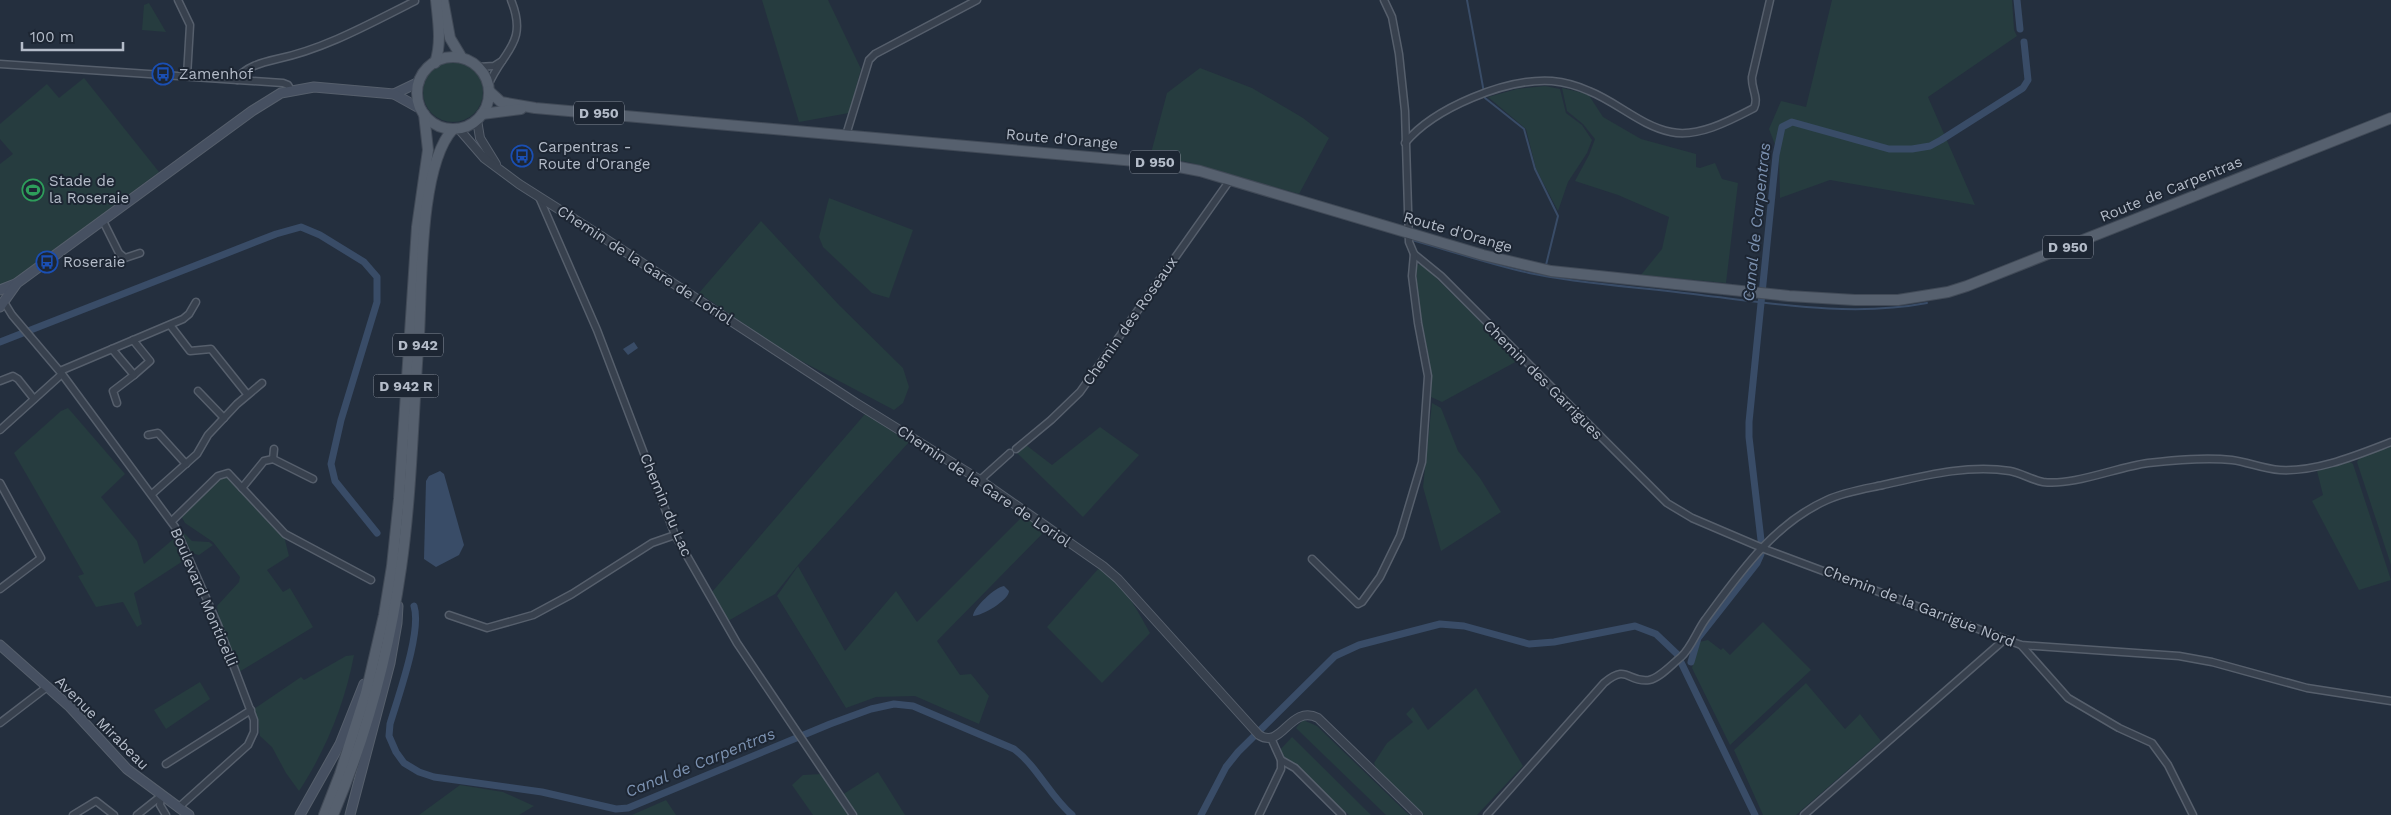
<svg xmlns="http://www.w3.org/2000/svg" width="2391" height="815" font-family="'Work Sans',sans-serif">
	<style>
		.green { fill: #263c3f }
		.water { fill: #394c67 }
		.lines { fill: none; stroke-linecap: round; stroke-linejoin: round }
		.stream { stroke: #394c67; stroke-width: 2 }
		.canal { stroke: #394c67; stroke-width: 7 }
		.minor-casing { stroke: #565f6c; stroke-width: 9 }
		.tertiary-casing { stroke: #565f6c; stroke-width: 10 }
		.secondary-casing { stroke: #565f6c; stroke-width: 11 }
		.primary-casing { stroke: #414a57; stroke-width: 12 }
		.minor { stroke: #38414e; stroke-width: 6 }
		.tertiary { stroke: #38414e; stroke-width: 8 }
		.secondary { stroke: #465061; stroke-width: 9 }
		.primary { stroke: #56606e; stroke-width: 10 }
		.labels { text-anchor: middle; stroke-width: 4; stroke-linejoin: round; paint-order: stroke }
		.shield { fill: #1d2633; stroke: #878f9c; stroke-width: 1 }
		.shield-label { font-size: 14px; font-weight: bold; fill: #b4bcc9 }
		.poi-label { font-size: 15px; fill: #b4bcc9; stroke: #1d2633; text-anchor: start }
		.street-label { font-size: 15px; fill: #b4bcc9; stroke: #1d2633 }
		.water-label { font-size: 16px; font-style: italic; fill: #7c92b1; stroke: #1d2633 }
	</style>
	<rect width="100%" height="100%" fill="#242f3e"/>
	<g class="green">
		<polygon points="762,0 828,0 861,69 849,113 799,122"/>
		<polygon points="1832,0 2012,0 2014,30 2017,36 1928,97 1975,205 1830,180 1780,198 1779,155 1769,129 1781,101 1806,107"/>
		<polygon points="149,3 166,32 142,30 144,5"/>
		<circle cx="453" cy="92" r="30"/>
		<polygon points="1200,68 1252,88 1303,118 1329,138 1299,194 1188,162 1150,157 1167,93"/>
		<polygon points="84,78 159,172 7,285 0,285 0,164 13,154 0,139 0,124 47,84 59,98"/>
		<polygon points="1545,86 1560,89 1566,113 1582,125 1592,140 1587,153 1568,182 1558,211 1536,169 1526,129 1488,97 1517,89"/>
		<polygon points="1562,88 1588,94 1603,117 1641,139 1696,154 1696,167 1700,168 1715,163 1722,179 1738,183 1726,283 1641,275 1662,249 1669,217 1618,195 1575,181 1589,155 1595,139 1583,124 1567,111"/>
		<polygon points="829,198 913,230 889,298 872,293 823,247 819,237"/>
		<polygon points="761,221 839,305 903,368 909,387 903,403 894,410 788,354 699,293"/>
		<path d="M 1422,264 L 1519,360 L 1442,402 L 1431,397 C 1434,353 1414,310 1417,265 Z"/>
		<polygon points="1432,403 1441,408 1458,451 1480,478 1501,512 1441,551 1423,487"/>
		<polygon points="68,408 125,474 101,497 137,541 144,564 177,536 186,559 134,593 142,624 137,627 123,602 96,607 78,576 87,573 84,574 14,453 61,411"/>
		<polygon points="865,414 909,442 799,564 775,594 728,621 712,592"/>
		<polygon points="1100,427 1139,455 1083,517 1016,452 1026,445 1052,465"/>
		<polygon points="2391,445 2391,565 2357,462 2360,457"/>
		<polygon points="2349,461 2353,464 2391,580 2359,590 2312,501 2323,495 2317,471"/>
		<polygon points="227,475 284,536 289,556 267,570 283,592 290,588 313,627 239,672 220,624 217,606 239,582 240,577 213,542 185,523 181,516 220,478"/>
		<polygon points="1024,515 1045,531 937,641 960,675 971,674 989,696 979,724 915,696 876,697 846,708 777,596 798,566 845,651 896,591 917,622"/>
		<polygon points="179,528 192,541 209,542 213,545 199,555 188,552"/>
		<path d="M 1099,568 C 1124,584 1136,608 1150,633 L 1102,683 L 1047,627 Z"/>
		<polygon points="1763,622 1811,670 1730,745 1692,668 1699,642 1708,640 1721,650 1723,648 1730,655"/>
		<path d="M 354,655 C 345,703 326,750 299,791 L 286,773 L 272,747 L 260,736 L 258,720 L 254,709 L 301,677 L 304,680 L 346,656 Z"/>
		<polygon points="200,682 210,699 166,729 154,710"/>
		<polygon points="1806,683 1845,729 1860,714 1881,741 1796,815 1763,815 1734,750"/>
		<polygon points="1476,688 1523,766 1477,815 1424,815 1377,770 1374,763 1387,743 1413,722 1406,714 1413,707 1428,730"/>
		<polygon points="1303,720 1317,726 1409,815 1386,815 1296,728"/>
		<polygon points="1292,737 1371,815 1349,815 1284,758 1280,750"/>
		<polygon points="878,772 905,815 856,815 842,795"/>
		<polygon points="822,774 850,815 813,815 792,785 803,775"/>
		<polygon points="460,785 503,792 534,806 519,815 419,815"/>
		<polygon points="666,800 676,815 632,815"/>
	</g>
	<g class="water">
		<polygon points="634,342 638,348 628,355 623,349"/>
		<polygon points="440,471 444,474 464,545 459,555 436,567 424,559 426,481 429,476"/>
		<path d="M 1004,586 L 1009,591 C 1009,600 982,616 973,616 C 973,608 995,587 1004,586 Z"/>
	</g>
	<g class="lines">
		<g class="stream">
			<polyline points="1467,0 1485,98 1524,129 1535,169 1558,216 1546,265"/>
			<path d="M 1412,240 C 1451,251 1489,264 1529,273 C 1585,285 1644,287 1701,295 C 1776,304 1853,317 1927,303"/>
		</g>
		<g class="canal">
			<polyline points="2017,0 2020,29"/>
			<polyline points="0,342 276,234 301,227 320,235 364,262 377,277 377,302 341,420 331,464 335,481 377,533"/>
			<polyline points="1761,540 1749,437 1749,422 1776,155 1782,127 1792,122 1889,149 1912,149 1930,146 1941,140 2023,88 2028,80 2024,42"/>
			<path d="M 414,606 C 422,631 398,697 390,724 L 389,736 L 396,752 L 404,763 L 419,772 L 434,777 L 542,792 L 616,809 L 628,808 L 830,724 L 871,709 L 894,704 L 913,706 L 1014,749 C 1038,767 1049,795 1072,815"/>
			<polyline points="1691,662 1698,638 1757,563 1761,554"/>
			<polyline points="1201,815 1226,767 1238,752 1335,656 1359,645 1440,624 1464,626 1529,644 1554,642 1635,626 1656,634 1677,654 1755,815"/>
		</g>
		<g class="minor-casing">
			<g id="minor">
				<polyline points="178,0 190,25 187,76"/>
				<polyline points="1384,0 1392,17 1399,54 1405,111 1409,242 1414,254 1441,276 1667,503 1692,518 1767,550 2021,645 2179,656 2212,662 2307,688 2391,701"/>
				<polyline points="0,64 283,83 288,85 291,90"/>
				<polyline points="478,67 494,66 502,61"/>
				<path d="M 237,80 C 243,67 264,62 277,59 C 325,49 371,23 415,1"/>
				<path d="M 488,86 C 502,51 529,44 511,0"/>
				<polyline points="846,135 869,60 875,54 977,0"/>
				<path d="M 1405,143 C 1434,108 1506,78 1552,81 C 1563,82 1578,86 1589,91 C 1617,102 1641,126 1671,132 C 1698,138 1731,120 1754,108 C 1759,97 1751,89 1752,77 L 1770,0"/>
				<polyline points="539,197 597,330 675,535 737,643 853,815"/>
				<polyline points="103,221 119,253 125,258 140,253"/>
				<polyline points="4,302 12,315 62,374 175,527 218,625 254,720 254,732 248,745 178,808"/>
				<polyline points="170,325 190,351 211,349 247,394"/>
				<polyline points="112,349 134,375 150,361 133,340"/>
				<polyline points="60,371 183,319 189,314 196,302"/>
				<polyline points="0,381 13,376 18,379 34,399"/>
				<polyline points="198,391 224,418"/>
				<polyline points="117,403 113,391 134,375"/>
				<polyline points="0,430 62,374"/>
				<polyline points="148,435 158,433 186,464"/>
				<polyline points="1016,449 1051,420 1080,392 1230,180"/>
				<polyline points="273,459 274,449"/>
				<polyline points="980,480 1010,453"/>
				<polyline points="0,483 41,558 0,589"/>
				<polyline points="242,488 264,461 273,459 313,479"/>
				<polyline points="152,494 197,454 208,435 237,404 262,383"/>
				<polyline points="172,521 218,476 228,473 285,534 371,580"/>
				<polyline points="1312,559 1358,604 1362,602 1380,577 1400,536 1422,462 1428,376 1418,323 1412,276 1414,254"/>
				<polyline points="449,615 487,628 533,615 572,594 652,543 675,535"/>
				<polyline points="2021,645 2068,698 2119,728 2152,743 2168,765 2193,815"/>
				<polyline points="0,723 47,687"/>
				<polyline points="1281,760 1295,768 1342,815"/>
				<polyline points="166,764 251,710"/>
				<polyline points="161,796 160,805 166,815"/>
				<polyline points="73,815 96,801 114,815"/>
				<polyline points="137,815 161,796"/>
				<polyline points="1259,815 1281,769 1281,760 1271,738"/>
				<path d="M 1487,815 L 1604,683 C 1628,663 1627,683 1649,680 C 1660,678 1672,664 1681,657 C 1691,648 1697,631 1705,620 C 1739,574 1773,524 1827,500 C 1844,492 1864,489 1883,485 C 1923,476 1968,464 2010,471 C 2021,473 2032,480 2043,482 C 2074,486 2117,467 2148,463 C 2175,460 2205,457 2232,460 C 2248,462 2263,469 2280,470 C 2317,472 2357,455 2391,442"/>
				<polyline points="1804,815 2005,639"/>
			</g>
		</g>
		<g class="tertiary-casing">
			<g id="tertiary">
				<polyline points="477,120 480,138 496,164"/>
				<path d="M 458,128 L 484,158 L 519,184 L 601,236 L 856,403 L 980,480 L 1103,566 L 1118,579 L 1259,735 C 1282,750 1290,704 1318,718 L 1418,815"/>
			</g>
		</g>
		<g class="secondary-casing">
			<g id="secondary">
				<polyline points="394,94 419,82"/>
				<polyline points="0,290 15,284"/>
				<polyline points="0,307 17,283 252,111 281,93 314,87 394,94 421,109"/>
				<polyline points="0,645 70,707 127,769 189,815"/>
				<polyline points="300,815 340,744 364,684"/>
				<polyline points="350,815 390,663 397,623 398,606"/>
			</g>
		</g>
		<g class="primary-casing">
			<g id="primary">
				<polyline points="443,0 450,38 462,58"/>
				<circle cx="453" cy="93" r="36"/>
				<path d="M 435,63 C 442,42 438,21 436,0"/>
				<polyline points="489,91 501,102 535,108 1158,163 1200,171 1483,255 1551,271 1789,296 1855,300 1898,300 1948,292 1967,286 2391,118"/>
				<polyline points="482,114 521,109"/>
				<polyline points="324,815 340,774 366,693 384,615 392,566 399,499 417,227 428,150 424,114"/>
				<path d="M 333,815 C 366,737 389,652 401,568 C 412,491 413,412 419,335 C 422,284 419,166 453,129"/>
			</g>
		</g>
		<use href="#minor" class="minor"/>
		<use href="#tertiary" class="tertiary"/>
		<use href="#secondary" class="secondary"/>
		<use href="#primary" class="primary"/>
	</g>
	<defs>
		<g id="bus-ring" transform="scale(1.125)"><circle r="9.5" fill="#1d2633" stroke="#1a4fb4" stroke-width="1.5"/><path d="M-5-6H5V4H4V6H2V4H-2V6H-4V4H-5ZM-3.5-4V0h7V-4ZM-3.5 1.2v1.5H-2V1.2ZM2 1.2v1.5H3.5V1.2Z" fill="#1a4fb4"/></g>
		<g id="stadium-ring" transform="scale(1.125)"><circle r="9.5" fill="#1d2633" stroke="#2e9e5b" stroke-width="1.5"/><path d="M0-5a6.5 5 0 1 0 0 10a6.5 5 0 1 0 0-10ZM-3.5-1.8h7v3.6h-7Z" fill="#2e9e5b"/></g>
	</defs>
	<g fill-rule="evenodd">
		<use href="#bus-ring" x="163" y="74"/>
		<use href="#bus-ring" x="522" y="156"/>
		<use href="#stadium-ring" x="33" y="190"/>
		<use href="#bus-ring" x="47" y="262"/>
	</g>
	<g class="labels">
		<g class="shield">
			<rect x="574" y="101.5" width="50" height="23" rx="4"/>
			<rect x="1130" y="150.5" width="50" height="23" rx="4"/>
			<rect x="2043" y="235.5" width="50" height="23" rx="4"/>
			<rect x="393" y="333.5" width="50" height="23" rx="4"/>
			<rect x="373.5" y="374.5" width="65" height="23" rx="4"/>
		</g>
		<g class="shield-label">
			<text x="599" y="118">D 950</text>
			<text x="1155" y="167">D 950</text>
			<text x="2068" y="252">D 950</text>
			<text x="418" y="350">D 942</text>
			<text x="406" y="391">D 942 R</text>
		</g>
		<g class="poi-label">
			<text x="179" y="79">Zamenhof</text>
			<text x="538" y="152">Carpentras -<tspan x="538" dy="17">Route d'Orange</tspan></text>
			<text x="49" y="186">Stade de<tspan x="49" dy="17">la Roseraie</tspan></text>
			<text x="63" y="267">Roseraie</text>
		</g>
		<g class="street-label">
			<text transform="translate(1062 139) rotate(5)" y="5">Route d'Orange</text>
			<text transform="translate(2171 189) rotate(-22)" y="5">Route de Carpentras</text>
			<text transform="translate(1458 232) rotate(16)" y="5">Route d'Orange</text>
			<text transform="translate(645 265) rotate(33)" y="5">Chemin de la Gare de Loriol</text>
			<text transform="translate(1130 321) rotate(-55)" y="5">Chemin des Roseaux</text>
			<text transform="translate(1543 380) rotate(45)" y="5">Chemin des Garrigues</text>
			<text transform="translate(984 486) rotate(34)" y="5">Chemin de la Gare de Loriol</text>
			<text transform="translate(666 505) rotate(67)" y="5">Chemin du Lac</text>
			<text transform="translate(204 597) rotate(67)" y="5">Boulevard Monticelli</text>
			<text transform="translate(1919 606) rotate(21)" y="5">Chemin de la Garrigue Nord</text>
			<text transform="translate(102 723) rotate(45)" y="5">Avenue Mirabeau</text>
		</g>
		<g class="water-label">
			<text transform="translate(1756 222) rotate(-84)" y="6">Canal de Carpentras</text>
			<text transform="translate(700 762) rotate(-22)" y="6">Canal de Carpentras</text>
		</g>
	</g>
	<path d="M22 42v8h101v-8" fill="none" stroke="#b4bcc9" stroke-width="2.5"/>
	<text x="30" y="42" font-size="15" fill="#b4bcc9" stroke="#1d2633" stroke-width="4" paint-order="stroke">100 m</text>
</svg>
